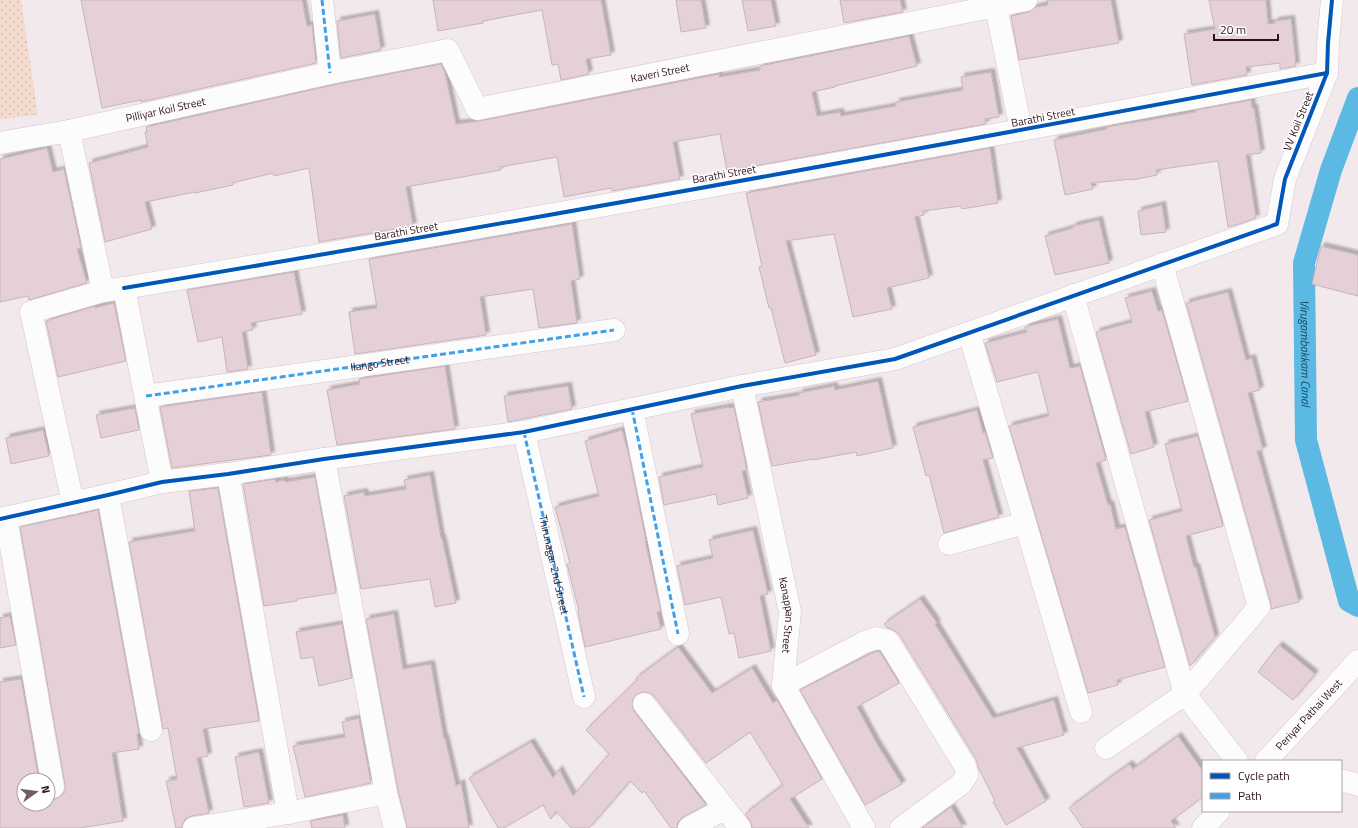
<svg xmlns="http://www.w3.org/2000/svg" width="1358" height="828" font-family="'Titillium Web',sans-serif">
	<style>
		.park { fill: url(#park-dots) }
		.lines { fill: none; stroke-linecap: round; stroke-linejoin: round }
		.canal { stroke: #5cb9e4; stroke-width: 22 }
		.building { fill: #e5d0d8; stroke: #c6b4bb; filter: url(#shadow) }
		.street-casing { stroke: #d8c5cd; stroke-width: 23 }
		.street { stroke: #fdfcfc; stroke-width: 22 }
		.quiet { stroke: #3ea1ea; stroke-width: 3; stroke-dasharray: 6 3; stroke-linecap: butt }
		.cycleway-casing { stroke: #fff; stroke-width: 6 }
		.cycleway { stroke: #0057b8; stroke-width: 4 }
		.labels { text-anchor: middle; stroke-width: 3; stroke-linejoin: round; paint-order: stroke }
		.street-label { font-size: 11px; fill: #2d121e; stroke: #fff }
		.water-label { font-size: 12px; font-style: italic; fill: #174961; stroke: #fff }
	</style>
	<defs>
		<pattern id="park-dots" width="8" height="8" patternUnits="userSpaceOnUse"><rect width="8" height="8" fill="#f4dbcf"/><path d="M2 2h.1M6 6h.1" fill="none" stroke="#d2bbb1" stroke-width="1.8" stroke-linecap="round"/></pattern>
		<filter id="shadow"><feDropShadow dx="3.5" dy="-3.5" stdDeviation="1" flood-color="#0004"/></filter>
	</defs>
	<rect width="100%" height="100%" fill="#f2e9ec"/>
	<polygon class="park" points="0,0 21,0 38,115 0,119"/>
	<g class="lines">
		<path class="canal" id="s1" d="M 1358,98 L 1331,170 L 1304,263 L 1306,440 L 1349,601 L 1358,606"/>
	</g>
	<g class="building">
		<polygon points="81,0 302,0 307,26 312,25 316,63 141,102 141,100 102,108"/>
		<polygon points="433,0 601,0 611,55 586,59 589,74 561,80 558,64 552,65 542,10 483,21 483,23 438,31"/>
		<polygon points="676,0 701,0 706,28 681,32"/>
		<polygon points="742,0 771,0 776,26 748,31"/>
		<polygon points="840,0 900,0 903,12 844,23"/>
		<polygon points="1047,0 1111,0 1119,43 1019,60 1011,16 1028,12 1036,7 1048,5"/>
		<polygon points="1209,0 1266,0 1268,24 1275,23 1275,21 1291,19 1296,66 1280,69 1280,63 1246,67 1247,75 1192,85 1184,34 1215,29"/>
		<polygon points="375,14 381,50 341,58 337,21"/>
		<polygon points="909,36 917,66 835,86 835,87 812,92 817,116 840,112 841,116 896,106 896,102 963,90 961,77 991,72 999,117 985,119 986,124 727,171 720,134 673,142 680,179 612,191 611,188 564,197 557,157 500,167 501,170 406,187 413,226 319,242 309,168 274,176 273,173 232,183 233,185 195,193 195,192 145,202 152,229 105,242 89,163 148,147 145,132 147,132 146,127 333,85 441,64 445,73 456,124 479,121 719,74 719,77 760,70 760,66"/>
		<polygon points="1251,100 1252,108 1254,108 1261,153 1246,155 1256,218 1236,225 1228,227 1218,161 1156,170 1157,175 1133,180 1133,179 1091,183 1093,189 1065,195 1054,140 1107,129 1107,127 1196,112 1196,110"/>
		<polygon points="47,148 53,172 64,169 81,248 77,249 87,283 29,300 28,296 0,302 0,159"/>
		<polygon points="990,148 998,203 962,209 961,206 923,211 924,215 915,217 929,278 887,288 892,309 853,317 834,234 786,241 816,355 785,363 771,308 769,308 759,267 762,266 746,193"/>
		<polygon points="1162,205 1166,232 1141,235 1138,211"/>
		<polygon points="1099,220 1109,263 1055,275 1045,236 1073,228 1073,226"/>
		<polygon points="572,224 580,279 571,281 577,323 539,328 533,289 480,297 486,335 355,354 349,312 377,308 369,259"/>
		<polygon points="1321,246 1358,255 1358,296 1312,284"/>
		<polygon points="294,272 302,314 251,323 253,330 242,332 248,369 227,372 222,337 198,342 187,290"/>
		<polygon points="1152,291 1158,311 1162,310 1188,401 1145,412 1154,447 1131,454 1096,332 1132,322 1125,298"/>
		<polygon points="1228,292 1246,360 1252,358 1260,390 1248,393 1263,450 1257,451 1299,602 1271,609 1271,604 1186,303"/>
		<polygon points="114,303 126,361 58,377 46,321 95,306 95,308"/>
		<polygon points="1058,319 1070,368 1080,366 1106,460 1096,463 1108,505 1110,504 1116,529 1125,527 1165,667 1117,680 1118,685 1088,693 1009,426 1049,416 1039,376 1037,372 997,382 985,343 1027,332 1025,327"/>
		<polygon points="445,366 455,429 337,445 327,390 360,384 359,379"/>
		<polygon points="878,381 893,448 857,456 856,452 813,460 813,459 772,466 758,402 800,395 799,393 834,386 835,390"/>
		<polygon points="568,386 572,409 508,422 504,396"/>
		<polygon points="262,392 271,455 172,468 160,407"/>
		<polygon points="729,407 729,408 734,407 747,470 742,471 748,498 718,505 716,494 664,505 659,477 703,467 691,414"/>
		<polygon points="135,408 139,430 101,438 96,415"/>
		<polygon points="977,410 983,433 985,432 993,458 983,460 999,517 944,533 929,475 926,476 913,427"/>
		<polygon points="43,430 49,456 11,464 6,438"/>
		<polygon points="622,430 629,456 646,541 645,541 661,611 657,612 661,629 585,647 578,612 579,611 567,564 570,563 555,507 599,496 585,441"/>
		<polygon points="1198,436 1223,526 1186,536 1194,567 1196,567 1215,637 1190,666 1149,520 1182,511 1165,444"/>
		<polygon points="430,475 441,538 442,538 456,603 435,607 430,579 361,589 344,496 364,492 365,496 406,489 404,480"/>
		<polygon points="315,477 336,593 297,599 297,601 264,606 243,484 275,479 276,482 284,480 285,482"/>
		<polygon points="218,488 259,721 203,729 208,756 197,758 209,813 192,816 186,818 183,823 182,828 176,828 166,781 177,779 168,728 163,729 129,542 195,531 189,491"/>
		<polygon points="98,510 139,733 137,734 139,749 112,753 123,821 80,828 0,828 0,682 21,679 39,780 24,780 24,804 48,804 48,798 55,799 61,796 65,792 65,785 20,527"/>
		<polygon points="753,530 768,594 760,596 771,651 739,658 734,633 729,634 721,597 685,605 677,566 713,558 709,540"/>
		<polygon points="920,599 937,623 935,624 993,718 1054,700 1064,735 1017,748 1046,801 1006,825 993,802 995,801 979,769 976,759 899,634 892,629 887,628 884,624"/>
		<polygon points="394,614 403,669 431,664 444,739 445,738 456,786 461,783 469,828 407,828 398,790 366,619"/>
		<polygon points="10,616 16,645 0,648 0,618"/>
		<polygon points="342,624 352,678 319,686 313,657 301,659 296,632"/>
		<polygon points="1279,645 1315,674 1293,700 1258,672"/>
		<polygon points="678,647 712,693 752,668 773,703 777,700 822,779 790,799 809,828 752,828 750,821 745,814 783,785 750,732 706,763 654,696 649,693 643,692 637,694 633,699 632,705 634,711 706,805 683,817 678,822 677,828 671,828 644,791 642,793 630,781 589,828 571,828 556,811 551,819 543,805 504,828 498,828 469,778 531,742 553,778 559,769 573,796 609,754 586,730 637,680 636,678"/>
		<polygon points="877,651 880,652 899,683 857,707 877,744 902,784 865,805 800,690 870,654"/>
		<polygon points="359,718 371,783 305,797 293,746 345,737 342,722"/>
		<polygon points="1178,736 1203,771 1203,797 1171,821 1176,828 1083,828 1069,808 1129,764 1133,769"/>
		<polygon points="259,752 269,803 244,807 235,757"/>
		<polygon points="951,807 963,828 922,828"/>
		<polygon points="343,815 345,828 312,828 310,821"/>
	</g>
	<g class="lines">
		<g class="street-casing">
			<g id="street">
				<polyline points="322,0 330,73"/>
				<polyline points="996,7 1021,130"/>
				<polyline points="69,131 103,291 124,288 162,482"/>
				<path id="s2" d="M 0,143 L 69,131 L 330,73 L 448,50 L 477,109 L 1026,0"/>
				<path d="M 124,288 C 526,221 927,148 1327,73"/>
				<polyline points="1073,295 1185,694 1237,761"/>
				<polyline points="969,333 1081,712"/>
				<path id="s3" d="M 742,386 L 790,612 L 783,685 L 864,828"/>
				<polyline points="146,396 614,330"/>
				<polyline points="632,409 678,634"/>
				<path id="s4" d="M 524,432 L 584,697"/>
				<polyline points="324,459 386,793 395,828"/>
				<polyline points="228,474 288,813"/>
				<polyline points="108,495 151,730"/>
				<polyline points="73,503 31,312 103,291"/>
				<polyline points="6,518 53,787"/>
				<polyline points="0,519 108,495 162,482 228,474 324,459 524,432 742,386 895,359 1277,224 1285,179 1327,73 1328,43 1332,0"/>
				<polyline points="949,544 1025,523"/>
				<polyline points="783,685 865,642 877,638 888,641 965,766 967,775 961,784 901,828"/>
				<polyline points="644,704 740,828"/>
				<polyline points="1106,748 1185,694 1259,607 1162,264"/>
				<path id="s5" d="M 1266,761 L 1358,661"/>
				<polyline points="1341,780 1358,785"/>
				<polyline points="194,828 288,813 386,793"/>
				<polyline points="689,828 724,809"/>
				<polyline points="1203,828 1219,811"/>
			</g>
		</g>
		<use href="#street" class="street"/>
		<g class="quiet">
			<polyline points="322,0 330,73"/>
			<path id="s6" d="M 146,396 L 614,330"/>
			<polyline points="632,409 678,634"/>
			<polyline points="524,432 584,697"/>
		</g>
		<g class="cycleway-casing">
			<g id="cycleway">
				<path d="M 124,288 C 526,221 927,148 1327,73"/>
				<polyline points="0,519 108,495 162,482 228,474 324,459 524,432 742,386 895,359 1277,224 1285,179 1327,73 1328,43 1332,0"/>
			</g>
		</g>
		<use href="#cycleway" class="cycleway"/>
	</g>
	<g class="labels">
		<g class="street-label">
			<text dy="4" stroke="none"><textPath href="#s2" startOffset="710">Kaveri Street</textPath></text>
			<text dy="4" stroke="none"><textPath href="#s2" startOffset="169">Pilliyar Koil Street</textPath></text>
			<text transform="translate(1043 117) rotate(-11)" y="4">Barathi Street</text>
			<text transform="translate(1298 121) rotate(-68)" y="4">VV Koil Street</text>
			<text transform="translate(724 174) rotate(-10)" y="4">Barathi Street</text>
			<text transform="translate(406 231) rotate(-10)" y="4">Barathi Street</text>
			<text dy="4" stroke="none"><textPath href="#s6" startOffset="236">Ilango Street</textPath></text>
			<text dy="4" stroke="none"><textPath href="#s4" startOffset="136">Thirunagar 2nd Street</textPath></text>
			<text dy="4" stroke="none"><textPath href="#s3" startOffset="234">Kanappan Street</textPath></text>
			<text dy="4" stroke="none"><textPath href="#s5" startOffset="63">Periyar Pathai West</textPath></text>
		</g>
		<g class="water-label">
			<text dy="4" stroke="none"><textPath href="#s1" startOffset="264">Virugambakkam Canal</textPath></text>
		</g>
	</g>
	<rect x="1202" y="760" width="140" height="52" fill="#ffffff" stroke="#aba0a5"/>
	<rect x="1210" y="773" width="20" height="6" fill="#0057b8" stroke="#aba0a5"/>
	<text x="1238" y="780" font-size="12" fill="#2d121e">Cycle path</text>
	<rect x="1210" y="793" width="20" height="6" fill="#3ea1ea" stroke="#aba0a5"/>
	<text x="1238" y="800" font-size="12" fill="#2d121e">Path</text>
	<g transform="translate(36 792) rotate(76)"><circle r="19" fill="#ffffff" stroke="#aba0a5"/>
	<path d="M0-3L7 15L0 10L-7 15Z" fill="#725d66"/>
	<text y="-6" font-size="11" font-weight="bold" text-anchor="middle" fill="#2d121e">N</text>
	</g>
	<path d="M1214 34v6h64v-6" fill="none" stroke="#2d121e" stroke-width="2"/>
	<text x="1220" y="34" font-size="12" fill="#2d121e" stroke="#ffffff" stroke-width="3" paint-order="stroke">20 m</text>
</svg>
